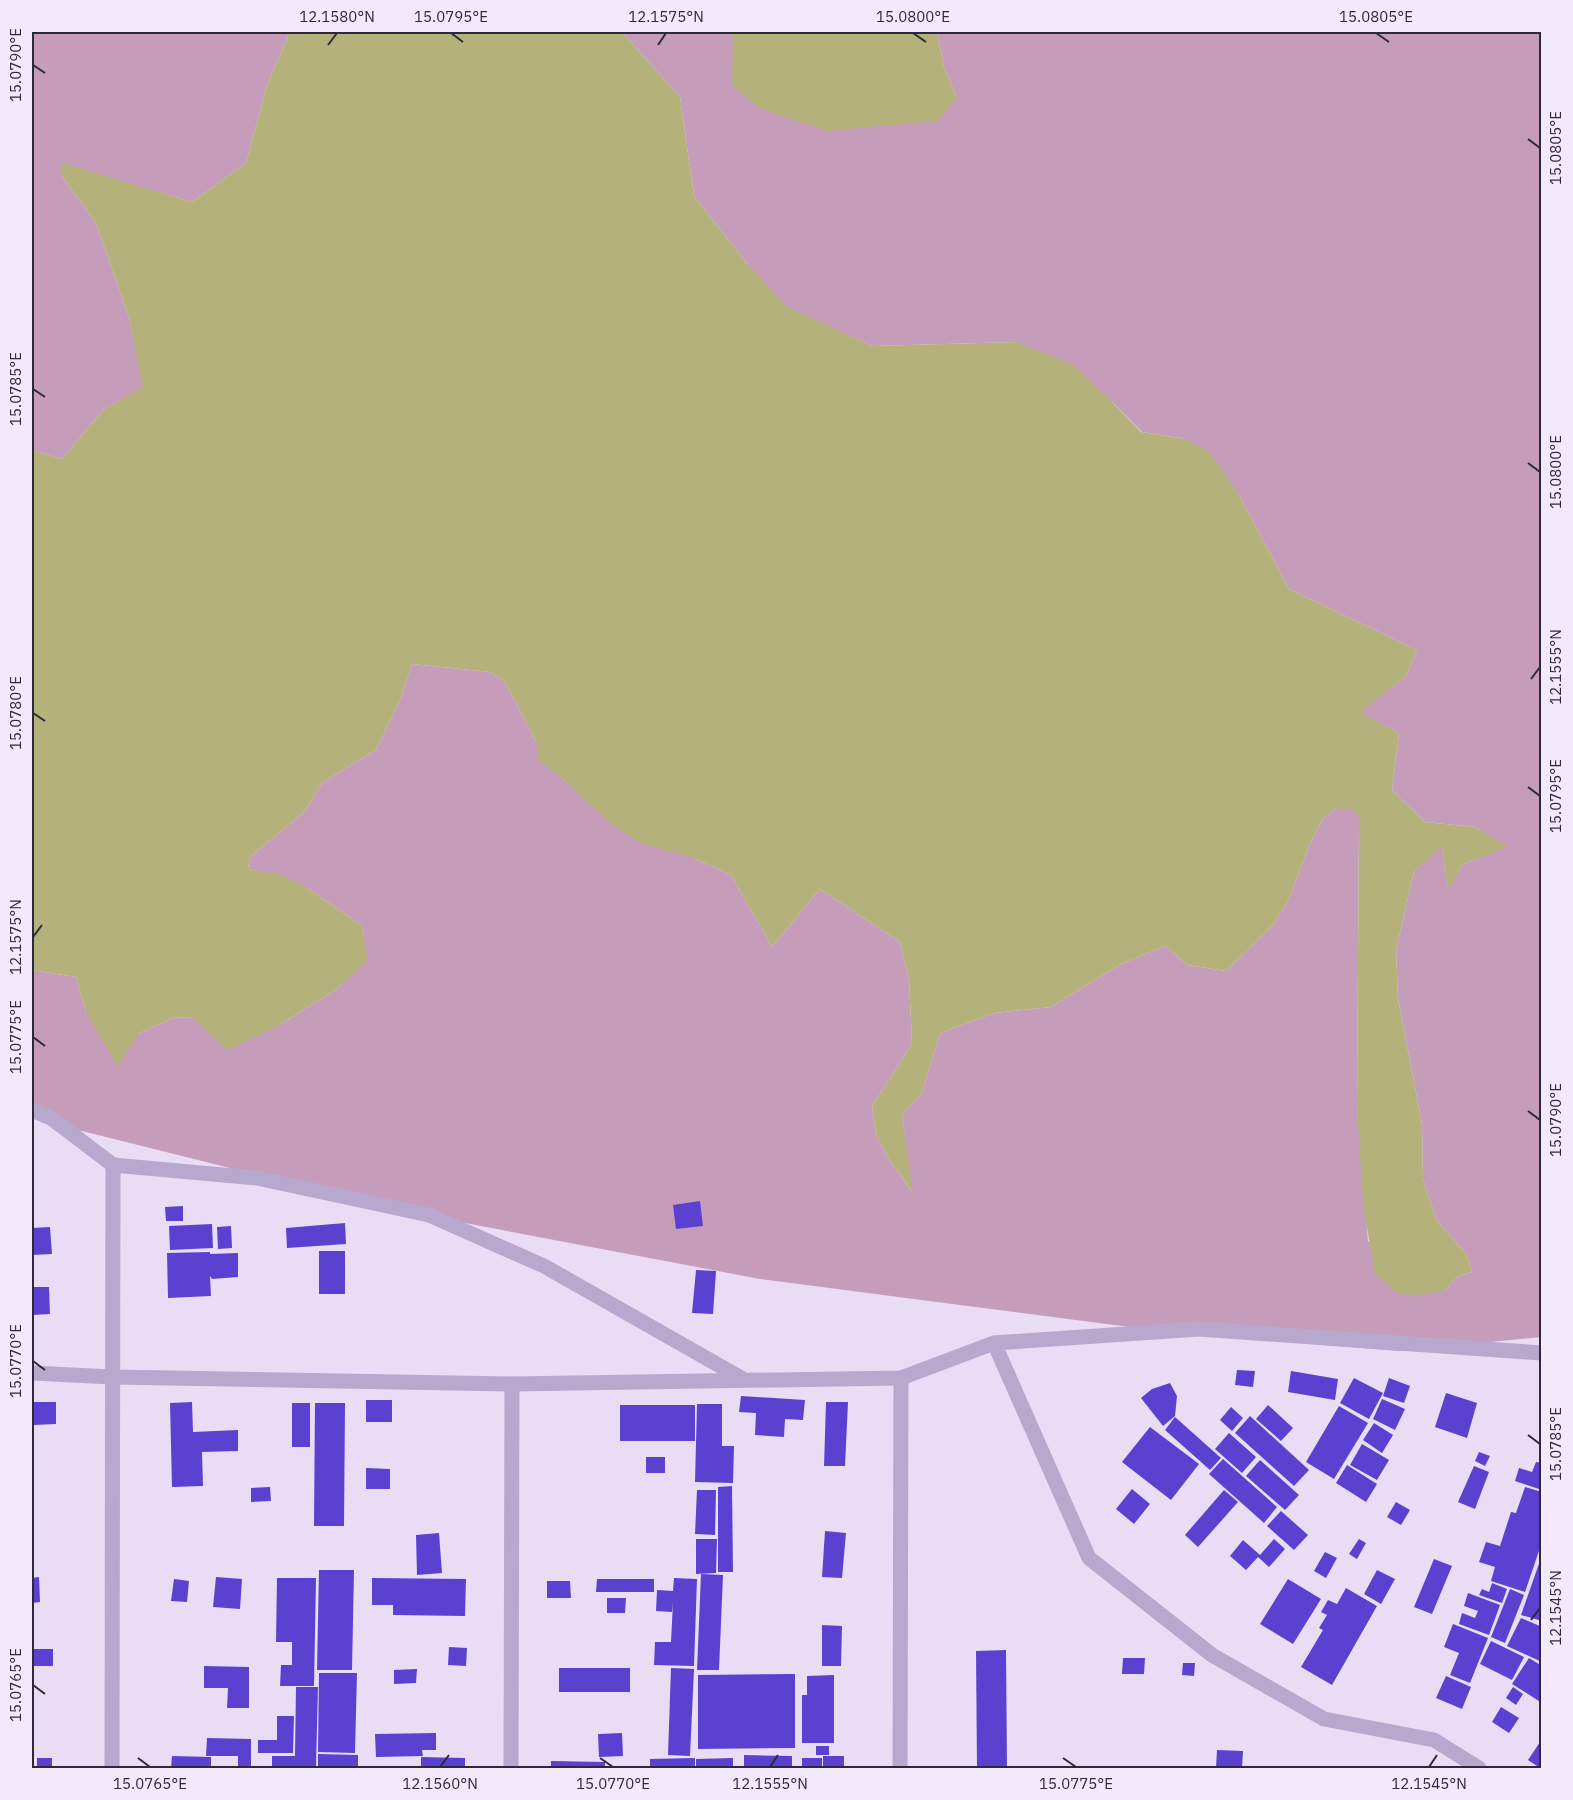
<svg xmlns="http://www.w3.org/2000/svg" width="1573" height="1800" font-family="'IBM Plex Sans',sans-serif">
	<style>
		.green { fill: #c59cba }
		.water { fill: #b4b27a }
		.building { fill: #5a41cf }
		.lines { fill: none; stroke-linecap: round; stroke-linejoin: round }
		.street { stroke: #b7a8ce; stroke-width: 15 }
		.ticks { fill: none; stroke: #2d293a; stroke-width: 2 }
		.neatline { fill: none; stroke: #2d293a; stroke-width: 2 }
		.ticks-label { font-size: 15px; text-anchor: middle; fill: #2d293a }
	</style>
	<rect width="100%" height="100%" fill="#e8ddf4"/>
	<g class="green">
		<polygon points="32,32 290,32 267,85 246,163 192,202 62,164 62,176 96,223 129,317 144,387 103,410 62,459 32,450"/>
		<polygon points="622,32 727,32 733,35 957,98 944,67 937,32 1541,32 1541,1337 1399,1351 1184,1334 760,1279 402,1211 78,1130 32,1110 32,970 76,977 86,1012 138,1034 173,1018 191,1017 204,1028 278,1026 338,988 367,960 362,926 309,889 282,876 248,869 250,857 304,812 323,782 376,750 401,698 412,664 490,672 505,682 537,743 538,759 564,780 694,858 731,875 772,947 820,889 900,942 909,979 912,1044 872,1106 876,1135 890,1161 912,1191 902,1115 922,1093 940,1033 994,1013 1051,1007 1121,964 1165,946 1187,965 1226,971 1273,925 1289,899 1309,846 1322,820 1333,810 1352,807 1359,817 1357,1106 1368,1241 1445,1290 1457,1277 1472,1272 1467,1255 1437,1221 1423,1179 1422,1124 1398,998 1396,950 1414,872 1442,846 1448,889 1463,864 1507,847 1475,827 1425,822 1392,790 1399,733 1359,713 1406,676 1417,650 1289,589 1239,495 1185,439 1142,432 1112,402 1017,342 872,346 786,307 745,261 694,196 680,97"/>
	</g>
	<g class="water">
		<polygon points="290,32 622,32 680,97 694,196 745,261 786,306 872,346 1017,342 1072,364 1112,402 1141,432 1185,439 1210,452 1239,495 1289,589 1417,650 1406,676 1360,713 1399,733 1392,790 1425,822 1475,827 1508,847 1463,864 1448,890 1442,847 1414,872 1396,950 1398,998 1422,1124 1423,1179 1437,1221 1467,1255 1472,1272 1457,1277 1445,1290 1420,1295 1398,1294 1375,1274 1363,1205 1357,1106 1359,818 1352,808 1333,810 1322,820 1309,846 1289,899 1273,925 1226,971 1187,965 1165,946 1121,964 1051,1007 994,1013 940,1033 922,1093 902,1115 913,1192 890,1161 876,1135 872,1106 912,1044 909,979 900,942 820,889 772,947 731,875 694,858 640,843 611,824 564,780 537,759 537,743 505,682 490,672 412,664 401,698 376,750 323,782 304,812 250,857 248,869 282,875 309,889 362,926 368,960 338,988 278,1026 228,1050 191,1017 173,1018 138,1034 118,1067 86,1012 76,977 32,970 32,450 62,459 103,410 143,387 129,317 96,223 62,176 62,163 192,202 246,163 267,85"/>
		<polygon points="727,32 937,32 944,67 957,98 938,121 827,131 760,108 732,85 733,35"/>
	</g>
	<g class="building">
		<polygon points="700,1201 703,1226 676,1229 673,1205"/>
		<polygon points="183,1206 183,1221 166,1221 165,1207"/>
		<polygon points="345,1223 346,1244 287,1248 286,1228"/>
		<polygon points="212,1224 213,1248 170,1250 169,1226"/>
		<polygon points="231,1226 232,1248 218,1249 217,1227"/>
		<polygon points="50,1227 52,1254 32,1255 32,1228"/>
		<rect x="319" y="1251" width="26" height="43"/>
		<polygon points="210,1252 210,1254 238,1253 238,1277 212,1279 210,1276 211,1296 168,1298 167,1253"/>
		<polygon points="696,1270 716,1271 713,1314 692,1313"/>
		<polygon points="32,1287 49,1287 50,1314 32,1315"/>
		<polygon points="1237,1370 1255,1371 1253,1387 1235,1385"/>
		<polygon points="1291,1371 1338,1379 1335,1400 1288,1392"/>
		<polygon points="1354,1378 1383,1393 1369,1419 1340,1403"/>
		<polygon points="1389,1378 1410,1386 1404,1403 1383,1396"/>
		<polygon points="1170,1383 1177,1396 1175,1416 1163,1426 1141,1398 1152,1389"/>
		<polygon points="1446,1393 1477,1403 1467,1438 1435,1427"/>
		<polygon points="741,1396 805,1400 803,1420 785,1419 784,1437 755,1435 756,1413 739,1412"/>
		<polygon points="1382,1399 1405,1409 1395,1430 1373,1419"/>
		<rect x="366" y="1400" width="26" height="22"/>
		<polygon points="34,1402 56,1402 56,1424 34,1425"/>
		<polygon points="192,1402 193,1432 238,1430 238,1451 202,1452 203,1486 172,1487 170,1403"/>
		<polygon points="826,1402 848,1402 845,1466 824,1466"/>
		<rect x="292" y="1403" width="18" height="44"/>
		<polygon points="315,1403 345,1403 344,1526 314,1526"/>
		<polygon points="697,1404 722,1404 722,1446 734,1446 733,1483 695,1482"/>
		<rect x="620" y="1405" width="75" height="36"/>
		<polygon points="1268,1405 1293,1428 1281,1441 1256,1419"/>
		<polygon points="1339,1406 1368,1423 1334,1479 1306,1462"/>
		<polygon points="1231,1407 1243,1418 1232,1431 1220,1420"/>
		<polygon points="1250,1416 1309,1470 1294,1486 1235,1433"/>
		<polygon points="1175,1417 1221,1458 1210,1470 1165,1430"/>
		<polygon points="1374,1423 1393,1435 1382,1453 1363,1440"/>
		<polygon points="1150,1427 1199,1464 1171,1500 1122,1462"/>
		<polygon points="1229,1433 1256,1457 1242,1473 1215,1449"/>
		<polygon points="1362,1444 1389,1460 1377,1480 1350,1465"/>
		<polygon points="1479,1452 1490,1456 1485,1466 1475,1461"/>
		<rect x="646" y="1457" width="19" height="16"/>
		<polygon points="1223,1459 1277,1507 1264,1523 1209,1474"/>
		<polygon points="1260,1460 1299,1495 1285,1510 1246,1476"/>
		<polygon points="1536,1462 1542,1463 1542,1490 1515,1481 1519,1468 1532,1472"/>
		<polygon points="1347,1465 1377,1484 1366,1502 1336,1483"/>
		<polygon points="1474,1466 1489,1472 1475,1509 1458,1502"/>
		<polygon points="366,1468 390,1469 390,1489 366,1489"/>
		<polygon points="732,1486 733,1572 718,1572 718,1487"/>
		<polygon points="270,1487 271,1501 251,1502 251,1488"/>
		<polygon points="1525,1487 1542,1492 1542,1542 1525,1592 1491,1581 1495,1567 1479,1562 1486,1542 1500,1546 1511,1512 1516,1513"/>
		<polygon points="1132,1489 1150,1504 1134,1524 1116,1509"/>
		<polygon points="697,1490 716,1490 715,1535 695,1534"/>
		<polygon points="1224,1490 1238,1502 1198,1547 1185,1535"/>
		<polygon points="1396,1502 1410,1510 1401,1525 1387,1517"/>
		<polygon points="1281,1511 1308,1535 1294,1550 1267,1526"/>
		<polygon points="825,1531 846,1533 842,1578 822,1577"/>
		<polygon points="439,1533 442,1573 417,1575 416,1535"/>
		<polygon points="696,1539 717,1539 716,1573 696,1574"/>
		<polygon points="1274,1539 1285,1549 1269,1567 1258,1557 1246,1570 1230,1556 1243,1540 1260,1555"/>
		<polygon points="1359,1539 1366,1543 1357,1559 1349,1554"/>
		<polygon points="1325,1552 1337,1558 1326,1578 1314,1571"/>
		<polygon points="1542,1555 1542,1621 1521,1615"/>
		<polygon points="1434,1559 1452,1566 1432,1614 1414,1607"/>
		<polygon points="319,1570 354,1570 352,1670 317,1670"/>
		<polygon points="1377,1570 1395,1579 1381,1604 1364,1594"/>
		<polygon points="701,1574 723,1575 719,1670 697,1670"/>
		<polygon points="39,1577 40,1602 32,1603 32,1578"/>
		<polygon points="216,1577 242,1579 240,1609 213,1607"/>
		<polygon points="277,1578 316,1578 314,1686 280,1686 281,1665 292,1665 292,1642 276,1642"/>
		<polygon points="372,1578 466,1579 465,1616 393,1615 393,1605 372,1605"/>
		<polygon points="674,1578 697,1579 694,1666 654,1665 655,1642 671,1642 673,1602 672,1612 656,1611 657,1590 673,1591"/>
		<polygon points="174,1579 189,1581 187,1602 171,1601"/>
		<polygon points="597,1579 654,1579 654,1592 596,1592"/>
		<polygon points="1288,1579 1321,1599 1293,1644 1260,1624"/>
		<polygon points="547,1581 570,1581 571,1598 547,1598"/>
		<polygon points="1492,1583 1507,1589 1502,1603 1479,1595 1482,1589 1489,1592"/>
		<polygon points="1346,1588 1377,1606 1332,1685 1301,1667 1323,1630 1319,1628 1327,1615 1321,1612 1328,1600 1337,1604"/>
		<polygon points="1510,1589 1524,1595 1505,1643 1491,1637"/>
		<polygon points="1468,1593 1500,1605 1489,1635 1459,1624 1462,1613 1475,1618 1478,1611 1464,1606"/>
		<polygon points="607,1598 626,1598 625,1613 607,1613"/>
		<polygon points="1521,1618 1542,1627 1542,1662 1507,1646"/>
		<polygon points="1453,1624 1488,1638 1470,1683 1450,1675 1459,1653 1444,1647"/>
		<polygon points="822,1625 842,1626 841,1666 822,1666"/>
		<polygon points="1491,1641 1524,1657 1512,1680 1480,1664"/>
		<polygon points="449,1647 467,1648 466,1666 448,1665"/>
		<rect x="32" y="1649" width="21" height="17"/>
		<polygon points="1006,1650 1007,1768 977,1768 976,1651"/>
		<polygon points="1123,1658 1145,1658 1144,1674 1122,1674"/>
		<polygon points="1529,1658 1542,1666 1542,1703 1512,1684"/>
		<polygon points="1183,1663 1195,1663 1194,1676 1182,1675"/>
		<polygon points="204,1666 249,1667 249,1708 227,1708 228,1688 204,1688"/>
		<rect x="559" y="1668" width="71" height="24"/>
		<polygon points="671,1668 694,1669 690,1756 668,1755"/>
		<polygon points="417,1669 416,1683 394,1684 394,1670"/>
		<polygon points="319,1673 357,1673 355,1753 318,1752"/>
		<polygon points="795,1674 795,1748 698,1749 698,1675"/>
		<polygon points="834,1675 834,1743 802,1743 802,1695 807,1695 807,1676"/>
		<polygon points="1446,1676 1471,1687 1462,1709 1436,1698"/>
		<polygon points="296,1687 318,1687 316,1768 272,1768 272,1756 295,1756"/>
		<polygon points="1513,1687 1523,1694 1516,1705 1506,1698"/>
		<polygon points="1501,1707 1519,1718 1509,1733 1492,1722"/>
		<polygon points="277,1716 294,1716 293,1753 258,1753 258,1740 277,1740"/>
		<polygon points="436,1733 436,1750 422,1750 423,1756 376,1757 375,1734"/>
		<polygon points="622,1733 623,1756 599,1757 598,1734"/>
		<polygon points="207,1738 251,1739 251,1768 238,1768 238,1756 206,1756"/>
		<polygon points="1542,1739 1542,1768 1540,1768 1528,1760"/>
		<rect x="816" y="1746" width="13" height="9"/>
		<polygon points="1217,1750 1243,1751 1242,1768 1216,1768"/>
		<polygon points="318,1754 358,1755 358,1768 318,1768"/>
		<polygon points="744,1755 792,1756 792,1768 744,1768"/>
		<polygon points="172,1756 211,1757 211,1768 171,1768"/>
		<rect x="823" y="1756" width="21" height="12"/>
		<polygon points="421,1757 465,1758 465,1768 421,1768"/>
		<rect x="37" y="1758" width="15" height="10"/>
		<polygon points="695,1758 695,1768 650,1768 650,1759"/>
		<polygon points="733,1758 733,1768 696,1768 696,1759"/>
		<rect x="802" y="1758" width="20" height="10"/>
		<polygon points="551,1761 605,1762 605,1768 551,1768"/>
	</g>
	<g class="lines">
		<g class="street">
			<polyline points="32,1110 51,1118 113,1165 257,1178 429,1215 544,1266 743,1379"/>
			<polyline points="994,1343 1089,1558 1212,1655 1324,1719 1434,1740 1479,1768"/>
			<polyline points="32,1373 112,1377 512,1384 901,1378 994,1343 1199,1329 1542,1353"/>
			<polyline points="112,1768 113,1165"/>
			<polyline points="511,1768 512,1384"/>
			<polyline points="900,1768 901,1378"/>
		</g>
	</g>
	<path class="ticks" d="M 451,33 L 463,42M 913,33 L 926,42M 1376,33 L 1389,42M 328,45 L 337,33M 658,45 L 666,33M 33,65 L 45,73M 1528,139 L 1540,148M 33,389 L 45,397M 1528,463 L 1540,472M 1531,679 L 1540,667M 33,713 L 45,721M 1528,787 L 1540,796M 33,937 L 42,925M 33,1037 L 45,1046M 1528,1111 L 1540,1120M 33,1361 L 45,1370M 1528,1435 L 1540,1444M 1531,1620 L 1540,1608M 33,1685 L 45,1694M 138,1758 L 150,1767M 600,1758 L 613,1767M 1063,1758 L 1076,1767M 440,1767 L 449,1755M 770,1767 L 778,1755M 1429,1767 L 1437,1755"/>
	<rect width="1573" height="1800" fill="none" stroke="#f2eafb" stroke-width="66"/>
	<rect x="33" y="33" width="1507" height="1734" class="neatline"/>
	<g class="ticks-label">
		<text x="337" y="22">12.1580°N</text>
		<text x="451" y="22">15.0795°E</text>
		<text x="666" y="22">12.1575°N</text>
		<text x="913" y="22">15.0800°E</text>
		<text x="1376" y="22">15.0805°E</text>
		<text transform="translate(16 65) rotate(-90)" y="5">15.0790°E</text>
		<text transform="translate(1556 148) rotate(-90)" y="5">15.0805°E</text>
		<text transform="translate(16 389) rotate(-90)" y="5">15.0785°E</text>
		<text transform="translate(1556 472) rotate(-90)" y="5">15.0800°E</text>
		<text transform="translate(1556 667) rotate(-90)" y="5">12.1555°N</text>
		<text transform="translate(16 713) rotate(-90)" y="5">15.0780°E</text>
		<text transform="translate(1556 796) rotate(-90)" y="5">15.0795°E</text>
		<text transform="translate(16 937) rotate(-90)" y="5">12.1575°N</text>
		<text transform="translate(16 1037) rotate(-90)" y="5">15.0775°E</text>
		<text transform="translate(1556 1120) rotate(-90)" y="5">15.0790°E</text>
		<text transform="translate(16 1361) rotate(-90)" y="5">15.0770°E</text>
		<text transform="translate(1556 1444) rotate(-90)" y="5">15.0785°E</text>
		<text transform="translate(1556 1608) rotate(-90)" y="5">12.1545°N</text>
		<text transform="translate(16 1685) rotate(-90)" y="5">15.0765°E</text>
		<text x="150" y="1789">15.0765°E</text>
		<text x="440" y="1789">12.1560°N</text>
		<text x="613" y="1789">15.0770°E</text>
		<text x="770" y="1789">12.1555°N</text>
		<text x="1076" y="1789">15.0775°E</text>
		<text x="1429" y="1789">12.1545°N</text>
	</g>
</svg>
